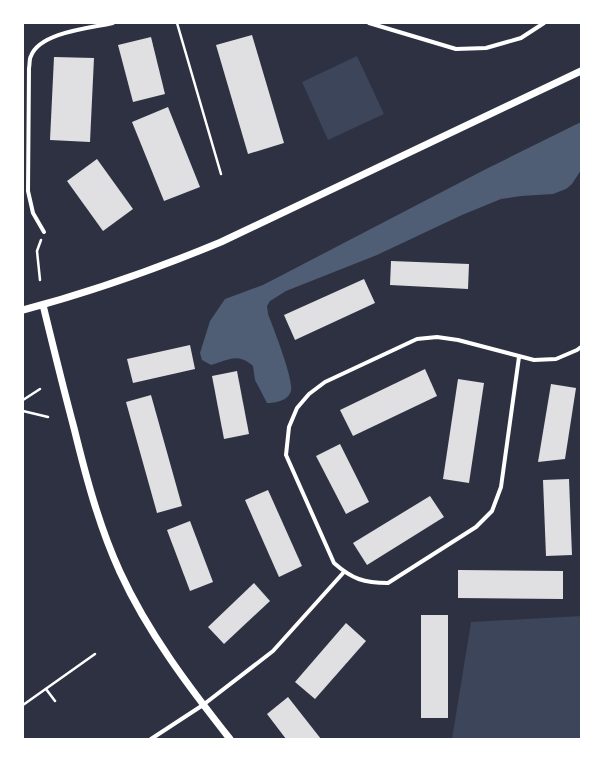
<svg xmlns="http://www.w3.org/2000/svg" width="604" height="762" font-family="'Golos Text',sans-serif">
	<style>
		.green { fill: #3c4559 }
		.water { fill: #4f5d75 }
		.building { fill: #e0e0e3 }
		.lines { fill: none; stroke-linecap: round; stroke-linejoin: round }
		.path { stroke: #fff; stroke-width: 2.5 }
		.service { stroke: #fff; stroke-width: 2.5 }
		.minor { stroke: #fff; stroke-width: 4 }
		.tertiary { stroke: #fff; stroke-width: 7 }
	</style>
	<rect width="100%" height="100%" fill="#2d3142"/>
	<g class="green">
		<polygon points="357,56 384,114 328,140 302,82"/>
		<polygon points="581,616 581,739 452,739 471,622"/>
	</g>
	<path class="water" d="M 581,122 L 581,170 L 572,184 L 566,189 L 553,194 L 521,196 L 501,199 L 462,215 L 377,255 L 286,291 L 270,301 L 267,306 L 268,314 C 273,327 294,380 291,391 C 288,401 275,403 267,403 L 255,380 L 253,366 C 238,352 228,360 211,365 L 202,360 L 200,353 L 210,321 L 225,299 L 263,285 L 486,169 Z"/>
	<g class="building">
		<polygon points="252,35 284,143 248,154 216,45"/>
		<polygon points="151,37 165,94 133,102 118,45"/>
		<polygon points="54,57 94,58 90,142 50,140"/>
		<polygon points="168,107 200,187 164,201 132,122"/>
		<polygon points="97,159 133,209 103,231 67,181"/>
		<polygon points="391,261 469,264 468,289 390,285"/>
		<polygon points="364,279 375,303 295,340 284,315"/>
		<polygon points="190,345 195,369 133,383 127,359"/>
		<polygon points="425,369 437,396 353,436 340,410"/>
		<polygon points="237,371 249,434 224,439 212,376"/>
		<polygon points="458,379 484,383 469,483 443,479"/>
		<polygon points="551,384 576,388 565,459 538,462"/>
		<polygon points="151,395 182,506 157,513 126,402"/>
		<polygon points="340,444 369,502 346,514 316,456"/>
		<polygon points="569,479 572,555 546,556 543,480"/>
		<polygon points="268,490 302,566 279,577 245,500"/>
		<polygon points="430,496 444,517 367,565 353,543"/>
		<polygon points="190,521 213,582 190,591 167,530"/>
		<polygon points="458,570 563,571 563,599 458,598"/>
		<polygon points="254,583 270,601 224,644 208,627"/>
		<rect x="421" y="615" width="27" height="103"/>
		<polygon points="346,623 366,641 315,699 295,682"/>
		<polygon points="288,697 321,739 286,739 267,714"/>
	</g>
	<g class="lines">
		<g class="path">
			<polyline points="40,280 37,251 41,240"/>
			<polyline points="23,400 40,389"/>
			<polyline points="23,411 48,417"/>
			<polyline points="46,689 55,701"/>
			<polyline points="23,705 95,654"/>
		</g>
		<polyline class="service" points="177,23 221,174"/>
		<g class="minor">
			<polyline points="369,23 456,49 486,48 521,38 544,23"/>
			<path d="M 44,232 L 33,213 L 28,191 L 29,68 C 30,64 29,59 31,56 C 40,32 91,28 113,23"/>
			<path d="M 519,357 L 501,487 L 492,511 L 476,527 L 388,583 C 364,583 352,579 334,563 L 286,455 L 289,427 L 297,408 L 309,394 L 325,382 L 417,339 L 437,337 L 458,340 L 534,360 L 556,359 L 577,350 L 581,347"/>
			<polyline points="151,739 203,705 273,651 344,572"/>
		</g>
		<g class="tertiary">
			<path d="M 43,305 C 53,346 63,387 74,428 C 86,477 99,526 120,572 C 148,633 189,687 230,739"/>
			<path d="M 23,310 C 91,292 156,269 221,242 L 581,71"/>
		</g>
	</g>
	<rect width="604" height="762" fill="none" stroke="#ffffff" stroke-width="48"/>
</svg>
